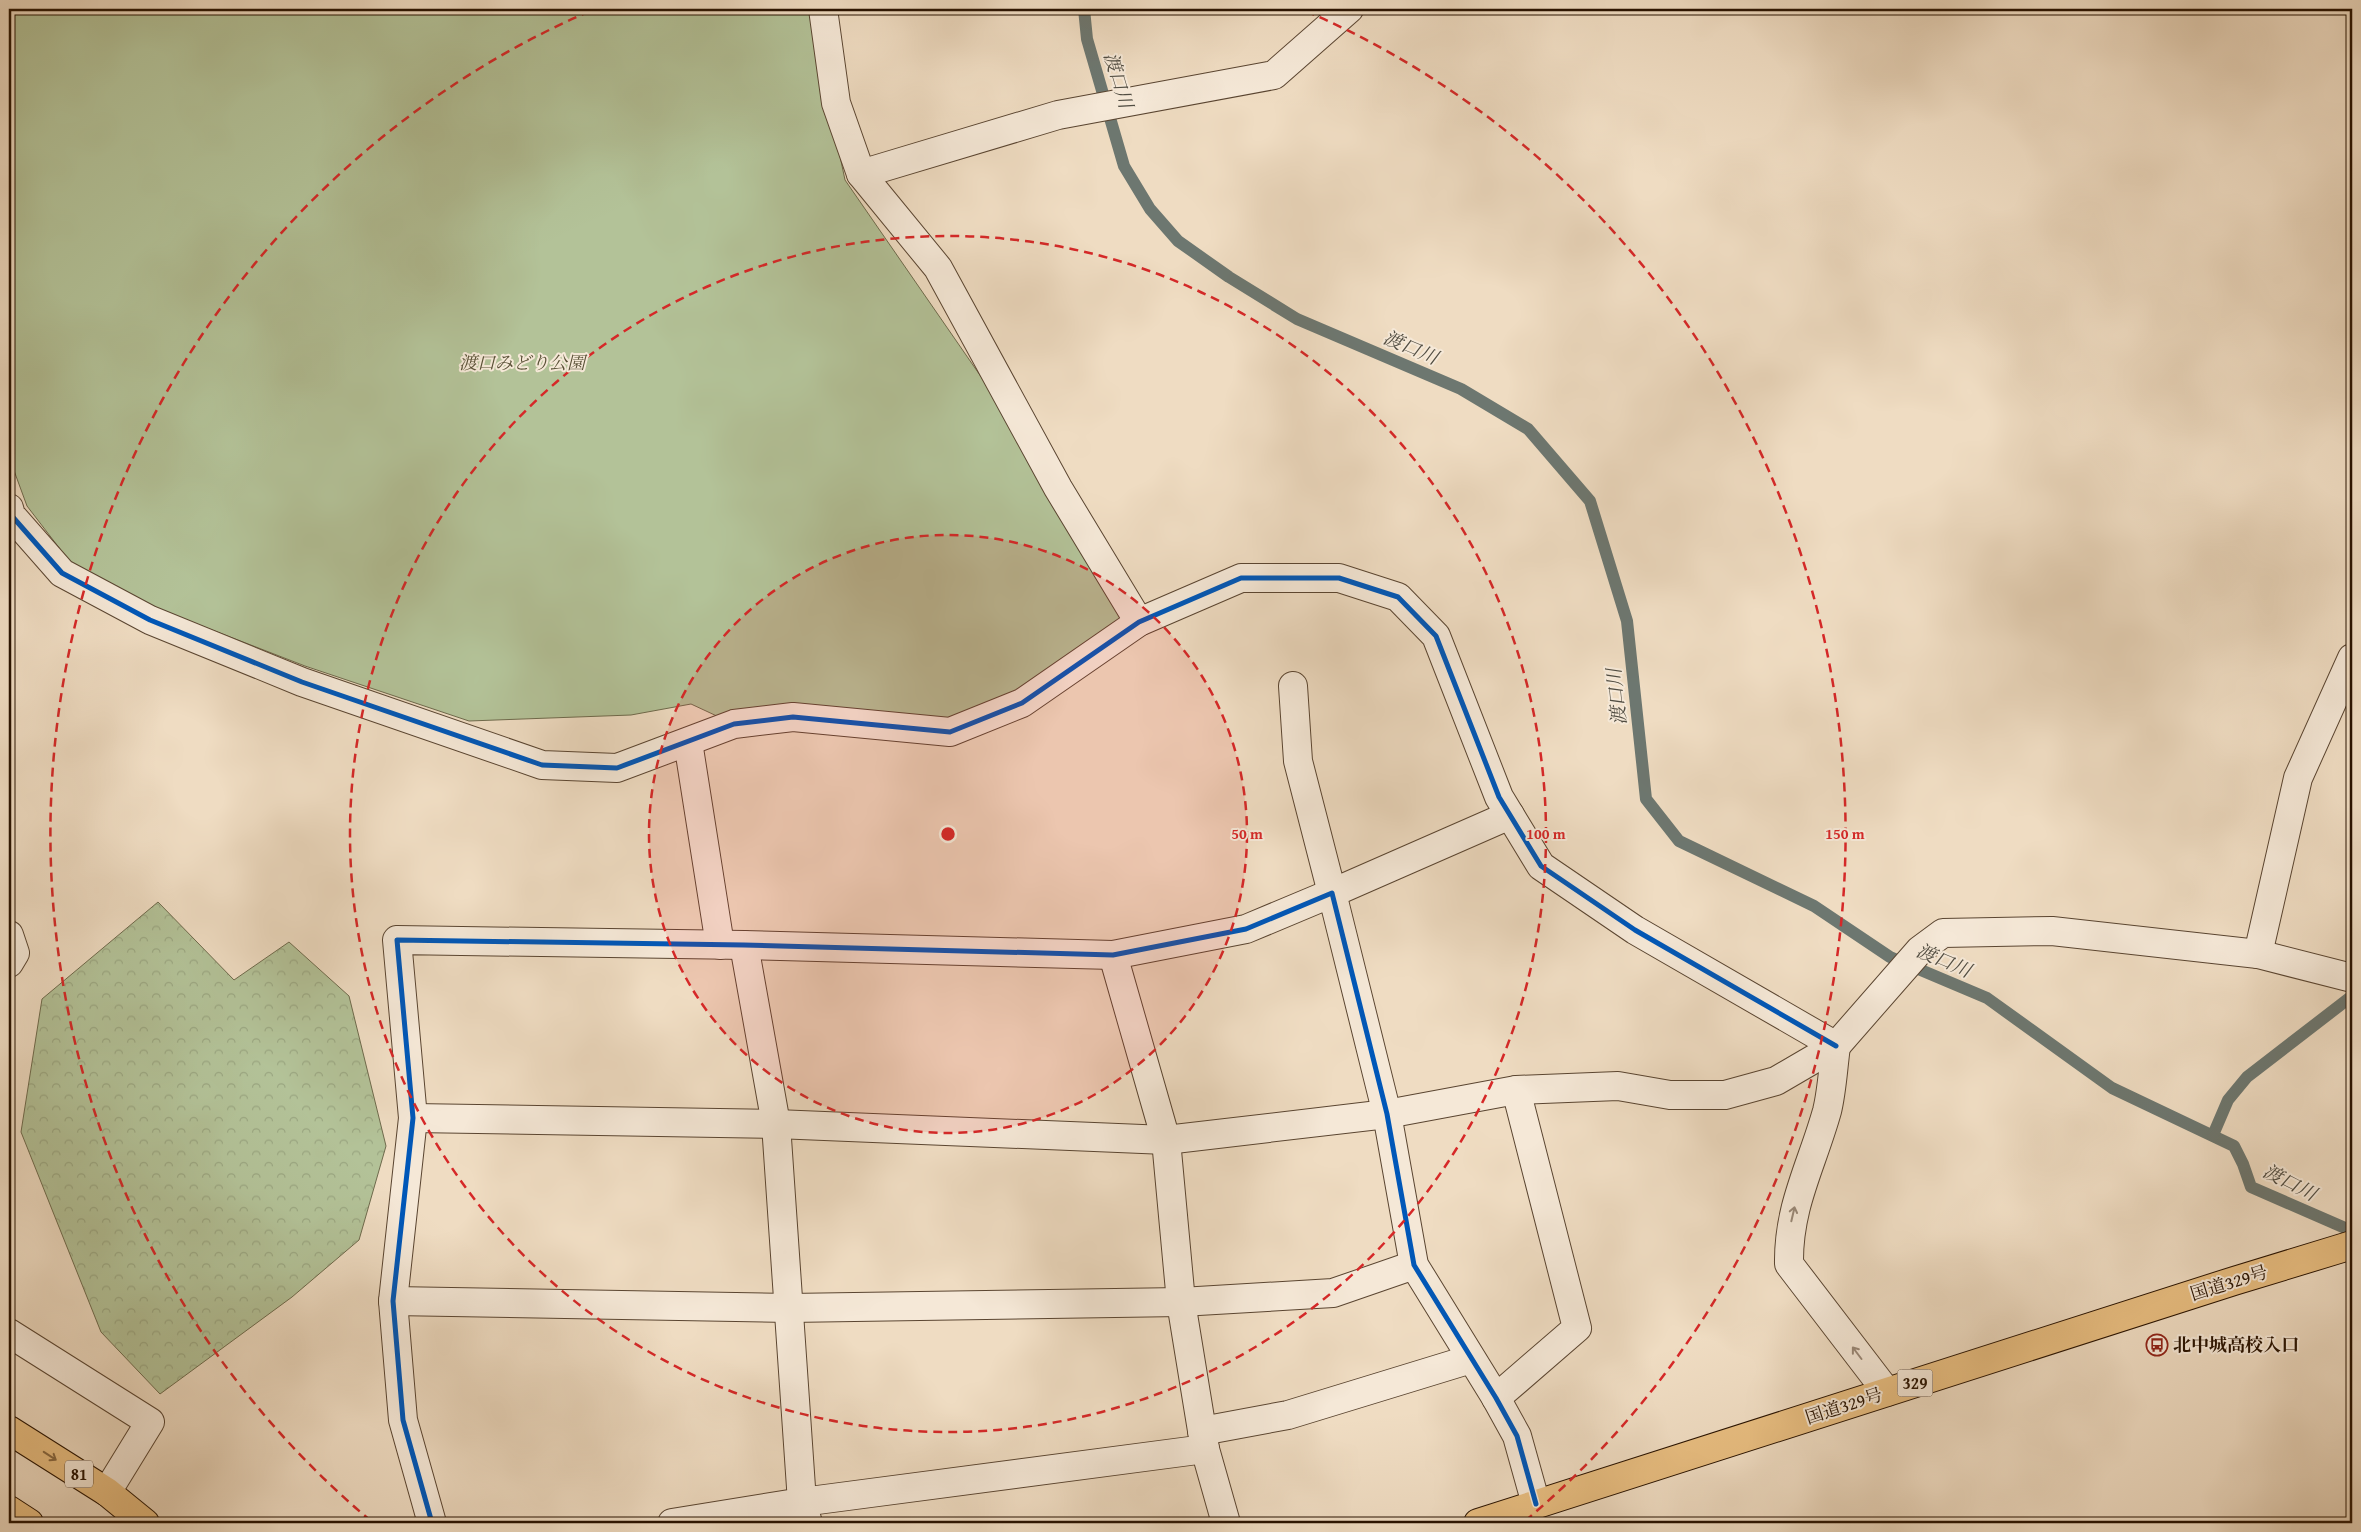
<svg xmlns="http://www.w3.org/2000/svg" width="2361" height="1532" font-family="'Gentium Book Plus','Noto Serif JP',serif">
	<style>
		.forest { fill: url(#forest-crowns); stroke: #6e6a4c }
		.park { fill: #b3c298; stroke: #6e6a4c }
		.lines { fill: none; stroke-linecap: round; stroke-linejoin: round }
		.stream { stroke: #6d7770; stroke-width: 12 }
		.minor-casing { stroke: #5a4531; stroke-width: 30 }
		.primary-casing { stroke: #291301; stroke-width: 30 }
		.trunk-casing { stroke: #291301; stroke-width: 30 }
		.minor { stroke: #f5e8d7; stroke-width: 28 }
		.primary { stroke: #e8be81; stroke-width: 28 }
		.trunk { stroke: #e8be81; stroke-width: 28 }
		.cycleway-casing { stroke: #f5e8d7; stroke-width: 8 }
		.cycleway { stroke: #0057b8; stroke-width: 5 }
		.oneway { stroke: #987 }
		.oneway2 { stroke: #886841 }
		.ring { fill: none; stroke: #d62828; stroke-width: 2.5; stroke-dasharray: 9 6 }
		.labels { text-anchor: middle; stroke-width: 4; stroke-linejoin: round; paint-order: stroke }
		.shield { fill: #f5e8d7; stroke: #665341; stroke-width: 1 }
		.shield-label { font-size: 16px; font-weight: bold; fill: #291301 }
		.park-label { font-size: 18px; font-style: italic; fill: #595036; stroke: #f5e8d7 }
		.street-label { font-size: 18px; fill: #291301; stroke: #f5e8d7 }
		.poi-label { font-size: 18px; font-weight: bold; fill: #291301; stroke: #f5e8d7; text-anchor: start }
		.water-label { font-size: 19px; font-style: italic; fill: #514d42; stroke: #f5e8d7 }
		.centre { fill: #d62828; stroke: #f5e8d7; stroke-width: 2.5 }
		.ring-label { font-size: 15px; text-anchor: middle; font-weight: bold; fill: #d62828; stroke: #f5e8d7; stroke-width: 4; stroke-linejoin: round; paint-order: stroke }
	</style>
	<defs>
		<pattern id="forest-crowns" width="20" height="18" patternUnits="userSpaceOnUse" patternTransform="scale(1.25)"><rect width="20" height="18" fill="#b3c298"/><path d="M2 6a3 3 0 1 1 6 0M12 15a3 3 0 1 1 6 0" fill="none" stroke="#9aa681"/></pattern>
	</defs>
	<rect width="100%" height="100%" fill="#efdcc2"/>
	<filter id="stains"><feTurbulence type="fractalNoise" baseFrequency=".004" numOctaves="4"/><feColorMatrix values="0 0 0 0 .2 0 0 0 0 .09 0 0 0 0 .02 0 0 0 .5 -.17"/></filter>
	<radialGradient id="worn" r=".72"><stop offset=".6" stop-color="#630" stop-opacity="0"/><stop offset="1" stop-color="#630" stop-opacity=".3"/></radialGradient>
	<polygon class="forest" points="158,902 234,980 289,942 349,996 386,1146 359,1240 292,1297 160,1394 101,1332 21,1132 42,999"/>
	<polygon class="park" points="9,9 809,9 845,180 1058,488 1139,622 957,729 734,724 691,704 631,715 469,721 305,666 150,606 70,562 27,506 9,457"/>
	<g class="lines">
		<g class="stream">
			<polyline points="1084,9 1087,39 1124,166 1150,209 1178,241 1229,277 1297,319 1461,389 1528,429 1590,501 1627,621 1646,799 1679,841 1814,906 1890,957 1987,998 2112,1088 2234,1146 2243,1164 2251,1187 2352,1231"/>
			<polyline points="2213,1135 2228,1100 2247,1077 2352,996"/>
		</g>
		<g class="minor-casing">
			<g id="minor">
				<polyline points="823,9 836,103 861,174 938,268 1058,488 1139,622"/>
				<polyline points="861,174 1058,115 1274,75 1349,9"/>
				<polyline points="9,508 11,515 62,573 150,620 302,682 542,765 617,768 734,724 793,717 950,732 1022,703 1139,622 1241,578 1339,578 1398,597 1436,636 1499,797 1541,866 1635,930 1836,1046"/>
				<polyline points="1293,686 1298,761 1332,893 1510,815"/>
				<polyline points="688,742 720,945"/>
				<polyline points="9,935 15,953 9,963"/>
				<polyline points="744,945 776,1124 802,1502 808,1523"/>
				<polyline points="2258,954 2298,778 2352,658"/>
				<polyline points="1113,955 1166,1140 1181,1302 1205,1449 1226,1523"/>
				<path d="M 1836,1046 C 1833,1068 1832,1091 1827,1111 C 1812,1165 1788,1206 1789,1264 L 1887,1392"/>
				<polyline points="413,1118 776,1124 1166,1140 1387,1114 1516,1090 1618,1086 1670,1095 1725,1095 1776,1081 1836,1046 1920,950 1943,933 2052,931 2258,954 2352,978"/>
				<polyline points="393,1301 789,1308 1181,1302 1333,1293 1414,1265"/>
				<polyline points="9,1333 150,1422 107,1492"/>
				<polyline points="1496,1398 1577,1328 1516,1090"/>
				<polyline points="1202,1431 1288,1415 1471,1359"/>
				<polyline points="432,1523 403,1420 393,1301 413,1118 397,940 744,945 1113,955 1246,929 1332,893 1387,1114 1414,1265 1496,1398 1517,1436 1536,1504"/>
				<polyline points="672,1523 802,1502 1205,1449"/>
			</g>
		</g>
		<g class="primary-casing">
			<g id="primary">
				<polyline points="9,1430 107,1492 145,1523"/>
				<polyline points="9,1510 29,1523"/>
			</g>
		</g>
		<g class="trunk-casing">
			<polyline id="trunk" points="1478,1523 2234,1281 2352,1245"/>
		</g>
		<use href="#minor" class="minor"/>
		<use href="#primary" class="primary"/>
		<use href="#trunk" class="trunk"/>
		<g class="cycleway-casing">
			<g id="cycleway">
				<polyline points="9,508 11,515 62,573 150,620 302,682 542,765 617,768 734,724 793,717 950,732 1022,703 1139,622 1241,578 1339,578 1398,597 1436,636 1499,797 1541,866 1635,930 1836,1046"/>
				<polyline points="432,1523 403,1420 393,1301 413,1118 397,940 744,945 1113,955 1246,929 1332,893 1387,1114 1414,1265 1496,1398 1517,1436 1536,1504"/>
			</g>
		</g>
		<use href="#cycleway" class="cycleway"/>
	</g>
	<defs><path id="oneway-shaft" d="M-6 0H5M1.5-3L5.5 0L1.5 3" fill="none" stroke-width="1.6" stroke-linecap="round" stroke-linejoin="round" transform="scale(1.25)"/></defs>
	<g class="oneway">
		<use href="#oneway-shaft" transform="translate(1793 1214) rotate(-77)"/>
		<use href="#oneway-shaft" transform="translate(1857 1353) rotate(-127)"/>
	</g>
	<use class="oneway2" href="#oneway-shaft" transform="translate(50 1456) rotate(33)"/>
	<circle cx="948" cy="834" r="299" fill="#d62828" fill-opacity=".12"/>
	<g class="ring">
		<circle cx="948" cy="834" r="299"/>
		<circle cx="948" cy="834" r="598"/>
		<path d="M371 1521A897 897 0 0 1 590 11M1306 11A897 897 0 0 1 1525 1521"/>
	</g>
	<defs>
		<g id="bus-ring" transform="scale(1.125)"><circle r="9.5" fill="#f5e8d7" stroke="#8f2418" stroke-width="1.5"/><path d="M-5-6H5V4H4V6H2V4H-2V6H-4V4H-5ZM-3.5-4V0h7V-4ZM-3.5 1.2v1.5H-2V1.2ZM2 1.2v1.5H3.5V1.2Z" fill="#8f2418"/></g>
	</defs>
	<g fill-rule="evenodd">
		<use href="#bus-ring" x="2157" y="1345"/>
	</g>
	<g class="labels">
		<g class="shield">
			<rect x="1897.5" y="1369.5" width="35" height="27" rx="4"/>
			<rect x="65" y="1460.5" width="28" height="27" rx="4"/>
		</g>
		<g class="shield-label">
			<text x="1915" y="1389">329</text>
			<text x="79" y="1480">81</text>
		</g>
		<g class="park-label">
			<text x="522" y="369">渡口みどり公園</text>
		</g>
		<g class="street-label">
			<text transform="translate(2229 1283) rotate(-17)" y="6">国道329号</text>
			<text transform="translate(1844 1406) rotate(-18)" y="6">国道329号</text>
		</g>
		<g class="poi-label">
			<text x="2173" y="1351">北中城高校入口</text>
		</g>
		<g class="water-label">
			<text transform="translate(1119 80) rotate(73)" y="7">渡口川</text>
			<text transform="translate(1411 347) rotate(23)" y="7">渡口川</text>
			<text transform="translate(1616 697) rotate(-96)" y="7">渡口川</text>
			<text transform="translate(1944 960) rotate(23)" y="7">渡口川</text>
			<text transform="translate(2290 1182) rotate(27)" y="7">渡口川</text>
		</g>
	</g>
	<circle cx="948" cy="834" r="8" class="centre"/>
	<g class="ring-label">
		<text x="1247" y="839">50 m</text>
		<text x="1546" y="839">100 m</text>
		<text x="1845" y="839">150 m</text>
	</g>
	<rect width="2361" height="1532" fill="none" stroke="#efdcc2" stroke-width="30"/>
	<rect x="10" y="10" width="2341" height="1512" fill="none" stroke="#291301" stroke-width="2.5"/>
	<rect x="15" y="15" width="2331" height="1502" fill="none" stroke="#291301"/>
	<rect width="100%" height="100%" filter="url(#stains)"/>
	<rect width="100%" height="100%" fill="url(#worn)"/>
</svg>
